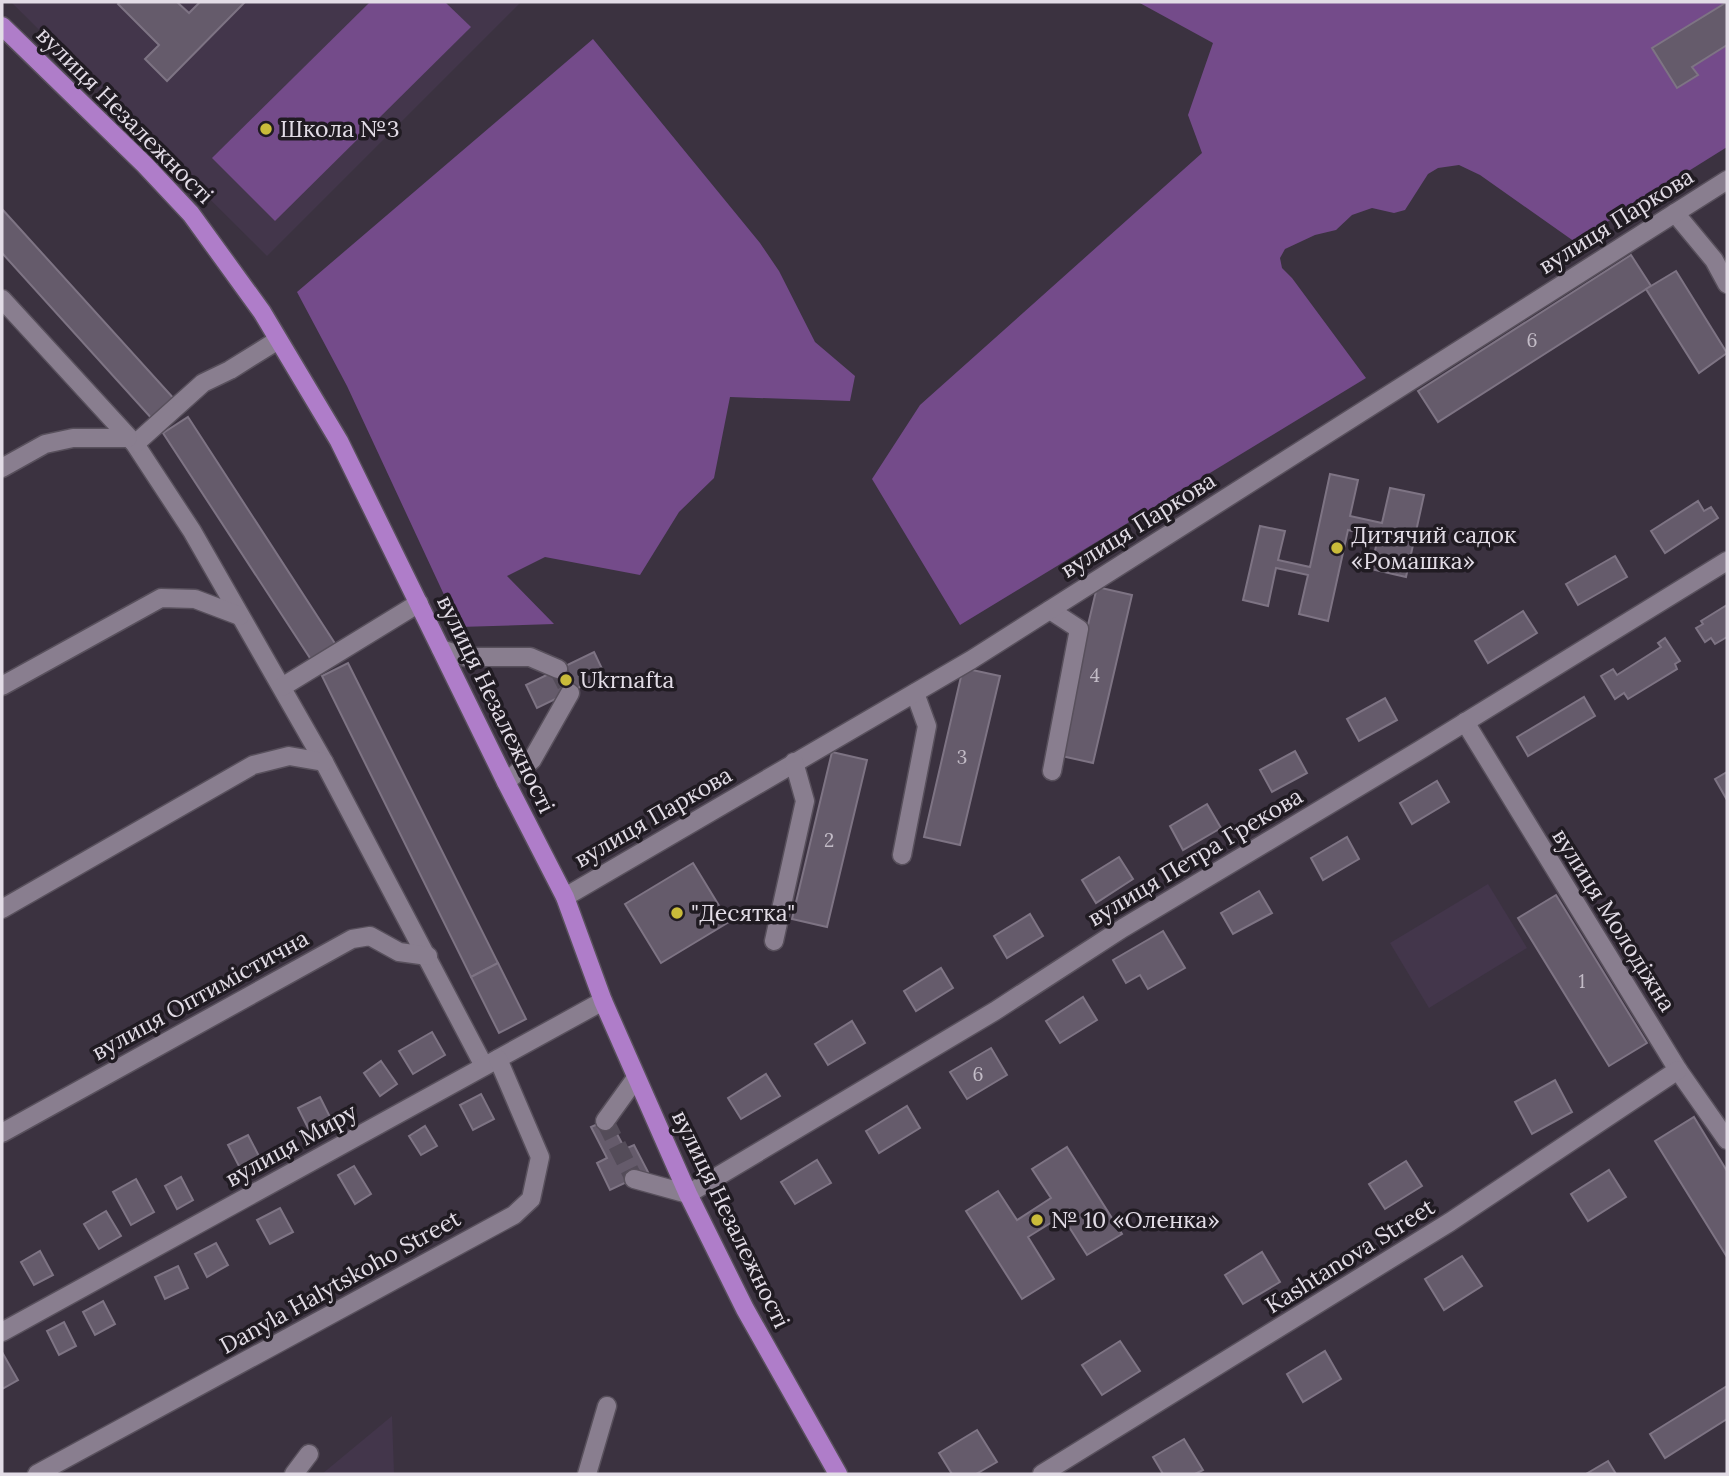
<svg xmlns="http://www.w3.org/2000/svg" width="1729" height="1476" font-family="Lora,serif">
	<style>
		.built { fill: #43364b }
		.green { fill: #744b8a }
		.building { fill: #655b6b; stroke: #7e7484; stroke-width: 2 }
		.lines { fill: none; stroke-linecap: round; stroke-linejoin: round }
		.minor-tunnel { stroke: #544c59; stroke-width: 18; stroke-dasharray: 18 9; stroke-linecap: butt }
		.minor-casing { stroke: #58505c; stroke-width: 21 }
		.major-casing { stroke: #58505c; stroke-width: 21 }
		.minor { stroke: #897e8f; stroke-width: 18 }
		.major { stroke: #af7dc9; stroke-width: 18 }
		.poi-dot { fill: #c9bb3a; stroke: #201b22; stroke-width: 2.5 }
		.labels { text-anchor: middle; stroke-width: 7; stroke-linejoin: round; paint-order: stroke }
		.number-label { font-size: 19px; fill: #c3bcc7 }
		.street-label { font-size: 23px; fill: #e2dce6; stroke: #201b22 }
		.poi-label { font-size: 23px; fill: #e2dce6; stroke: #201b22; text-anchor: start }
	</style>
	<rect width="100%" height="100%" fill="#3b3240"/>
	<g class="built">
		<polygon points="11,2 521,2 267,256"/>
		<polygon points="1488,884 1527,948 1429,1008 1390,943"/>
		<polygon points="392,1416 394,1474 322,1474"/>
	</g>
	<g class="green">
		<polygon points="370,2 445,2 471,27 275,221 212,158"/>
		<polygon points="1138,2 1727,2 1727,147 1575,242 1480,175 1459,165 1438,168 1428,174 1405,210 1394,213 1372,208 1352,215 1336,230 1315,235 1285,249 1280,258 1282,268 1292,278 1366,378 960,625 872,479 920,405 1202,153 1188,115 1213,43"/>
		<polygon points="593,39 760,243 779,271 815,342 855,376 850,401 730,397 714,478 679,512 640,575 545,557 507,576 554,624 459,627 347,386 297,292"/>
	</g>
	<g class="building">
		<polygon points="120,2 177,2 189,13 200,2 245,2 167,81 145,59 159,45 118,4"/>
		<polygon points="1727,2 1727,45 1692,67 1698,75 1677,88 1652,48"/>
		<polygon points="2,209 176,401 154,421 2,253"/>
		<polygon points="1631,255 1651,286 1438,422 1418,391"/>
		<polygon points="1676,271 1727,353 1699,373 1646,289"/>
		<polygon points="188,417 336,645 312,661 163,433"/>
		<polygon points="1330,474 1358,480 1350,516 1382,523 1390,488 1424,495 1406,577 1371,569 1378,537 1348,530 1328,621 1299,614 1308,575 1276,568 1268,606 1243,600 1260,526 1285,531 1278,560 1310,567"/>
		<polygon points="1698,501 1704,511 1711,507 1718,518 1665,553 1651,531"/>
		<polygon points="1615,556 1627,577 1578,605 1566,584"/>
		<polygon points="1097,587 1132,595 1093,763 1057,755"/>
		<polygon points="1727,605 1727,637 1715,644 1711,638 1705,642 1696,628 1703,624 1701,621"/>
		<polygon points="1523,611 1537,633 1488,663 1475,641"/>
		<polygon points="1665,638 1680,661 1675,664 1677,669 1628,699 1624,693 1615,699 1601,676 1613,669 1617,675 1661,647 1658,643"/>
		<polygon points="594,652 605,675 537,708 526,685"/>
		<polygon points="348,663 498,963 471,977 322,676"/>
		<polygon points="963,668 1000,676 960,845 924,837"/>
		<polygon points="1584,697 1595,716 1528,756 1517,737"/>
		<polygon points="1385,698 1397,720 1359,741 1347,719"/>
		<polygon points="1295,751 1307,773 1272,792 1260,770"/>
		<polygon points="832,752 867,760 827,927 792,919"/>
		<polygon points="1727,772 1727,800 1715,779"/>
		<polygon points="1437,781 1449,802 1412,824 1400,803"/>
		<polygon points="1207,804 1221,828 1183,850 1170,826"/>
		<polygon points="1347,837 1359,859 1323,880 1311,858"/>
		<polygon points="1119,857 1133,879 1096,903 1082,880"/>
		<polygon points="693,863 729,922 661,963 625,904"/>
		<polygon points="1259,891 1272,913 1233,934 1221,913"/>
		<polygon points="1556,895 1647,1043 1609,1066 1518,918"/>
		<polygon points="1030,914 1043,936 1007,958 994,936"/>
		<polygon points="1163,931 1185,968 1148,989 1140,975 1126,983 1113,960"/>
		<polygon points="498,963 526,1019 499,1033 471,977"/>
		<polygon points="941,968 953,988 916,1011 904,991"/>
		<polygon points="1083,997 1097,1020 1060,1043 1046,1021"/>
		<polygon points="852,1021 865,1043 828,1065 815,1044"/>
		<polygon points="432,1032 445,1055 413,1074 399,1051"/>
		<polygon points="991,1048 1007,1075 967,1099 950,1072"/>
		<polygon points="381,1061 397,1084 380,1096 364,1073"/>
		<polygon points="766,1074 780,1096 741,1119 728,1098"/>
		<polygon points="1555,1080 1572,1112 1532,1134 1515,1102"/>
		<polygon points="481,1094 494,1119 473,1130 460,1105"/>
		<polygon points="320,1097 333,1123 311,1134 298,1108"/>
		<polygon points="907,1106 920,1128 879,1153 866,1131"/>
		<polygon points="1694,1117 1727,1171 1727,1257 1655,1141"/>
		<polygon points="609,1119 625,1149 634,1145 648,1172 610,1190 597,1163 607,1158 591,1127"/>
		<polygon points="425,1126 437,1146 421,1155 409,1136"/>
		<polygon points="248,1135 261,1160 241,1170 228,1145"/>
		<polygon points="1067,1147 1122,1234 1087,1255 1062,1216 1028,1237 1054,1279 1022,1299 966,1211 998,1191 1017,1220 1051,1198 1032,1169"/>
		<polygon points="817,1160 831,1183 795,1204 781,1182"/>
		<polygon points="1406,1161 1422,1186 1385,1209 1369,1184"/>
		<polygon points="354,1166 371,1194 355,1204 338,1175"/>
		<polygon points="1609,1170 1626,1197 1588,1221 1571,1194"/>
		<polygon points="181,1177 193,1200 177,1209 165,1186"/>
		<polygon points="136,1179 154,1212 131,1225 113,1192"/>
		<polygon points="280,1208 293,1232 270,1244 257,1220"/>
		<polygon points="106,1211 121,1236 99,1249 84,1224"/>
		<polygon points="216,1243 228,1265 207,1277 195,1254"/>
		<polygon points="40,1251 53,1275 34,1285 21,1262"/>
		<polygon points="1262,1252 1280,1282 1243,1304 1225,1275"/>
		<polygon points="1462,1256 1482,1286 1444,1310 1425,1279"/>
		<polygon points="178,1266 188,1288 165,1299 155,1277"/>
		<polygon points="103,1301 115,1324 95,1335 83,1312"/>
		<polygon points="64,1322 76,1346 59,1355 47,1331"/>
		<polygon points="1120,1341 1140,1371 1102,1395 1082,1365"/>
		<polygon points="1325,1351 1341,1379 1303,1402 1287,1374"/>
		<polygon points="2,1352 18,1380 2,1389"/>
		<polygon points="1727,1386 1727,1419 1665,1458 1650,1434"/>
		<polygon points="977,1430 997,1462 976,1474 952,1474 939,1453"/>
		<polygon points="1184,1439 1203,1470 1195,1474 1163,1474 1153,1457"/>
		<polygon points="1608,1461 1616,1474 1586,1474"/>
	</g>
	<g class="lines">
		<g class="minor-tunnel">
			<polyline points="558,669 570,693"/>
			<polyline points="605,1121 634,1179"/>
		</g>
		<g class="minor-casing">
			<g id="minor">
				<polyline points="1675,213 1714,260 1727,284"/>
				<polyline points="2,299 135,444 192,531 324,762 484,1066"/>
				<polyline points="135,444 203,383 230,370 278,340"/>
				<polyline points="2,468 45,444 73,438 128,438"/>
				<polyline points="1050,610 1079,629 1052,771"/>
				<polyline points="441,649 466,657 530,657 558,669"/>
				<polyline points="2,686 161,598 195,599 240,616"/>
				<polyline points="282,687 419,603"/>
				<polyline points="1465,722 1678,1070 1727,1140"/>
				<polyline points="506,782 532,760 570,693"/>
				<polyline points="902,855 927,726 915,693"/>
				<polyline points="565,897 971,660 1727,180"/>
				<polyline points="2,909 253,765 289,756 324,762"/>
				<polyline points="774,941 805,801 794,762"/>
				<polyline points="605,1121 636,1078"/>
				<polyline points="2,1133 352,939 370,936 399,952 428,956"/>
				<polyline points="634,1179 688,1194 995,1011 1123,928 1420,750 1727,561"/>
				<polyline points="2,1332 603,1001"/>
				<polyline points="37,1474 514,1215 531,1199 540,1157 498,1059"/>
				<polyline points="294,1474 309,1454"/>
				<polyline points="587,1474 607,1406"/>
				<polyline points="1042,1474 1450,1222 1678,1070"/>
			</g>
		</g>
		<g class="major-casing">
			<polyline id="major" points="2,26 145,165 191,214 262,312 339,441 506,782 565,897 603,1001 688,1194 745,1309 838,1474"/>
		</g>
		<use href="#minor" class="minor"/>
		<use href="#major" class="major"/>
	</g>
	<g class="poi-dot">
		<circle cx="266" cy="129" r="7"/>
		<circle cx="1337" cy="548" r="7"/>
		<circle cx="566" cy="680" r="7"/>
		<circle cx="677" cy="913" r="7"/>
		<circle cx="1037" cy="1220" r="7"/>
	</g>
	<g class="labels">
		<g class="number-label">
			<text x="1532" y="347">6</text>
			<text x="1095" y="682">4</text>
			<text x="962" y="764">3</text>
			<text x="829" y="847">2</text>
			<text x="1582" y="988">1</text>
			<text x="978" y="1081">6</text>
		</g>
		<g class="street-label">
			<text transform="translate(125 115) rotate(45)" y="8">вулиця Незалежності</text>
			<text transform="translate(1616 221) rotate(-32)" y="8">вулиця Паркова</text>
			<text transform="translate(1138 525) rotate(-32)" y="8">вулиця Паркова</text>
			<text transform="translate(496 704) rotate(64)" y="8">вулиця Незалежності</text>
			<text transform="translate(653 817) rotate(-30)" y="8">вулиця Паркова</text>
			<text transform="translate(1195 857) rotate(-31)" y="8">вулиця Петра Грекова</text>
			<text transform="translate(1614 920) rotate(58)" y="8">вулиця Молодіжна</text>
			<text transform="translate(200 995) rotate(-29)" y="8">вулиця Оптимістична</text>
			<text transform="translate(291 1145) rotate(-29)" y="8">вулиця Миру</text>
			<text transform="translate(731 1219) rotate(64)" y="8">вулиця Незалежності</text>
			<text transform="translate(1350 1256) rotate(-32)" y="8">Kashtanova Street</text>
			<text transform="translate(340 1282) rotate(-29)" y="8">Danyla Halytskoho Street</text>
		</g>
		<g class="poi-label">
			<text x="280" y="137">Школа №3</text>
			<text x="1351" y="543">Дитячий садок<tspan x="1351" dy="26">«Ромашка»</tspan></text>
			<text x="580" y="688">Ukrnafta</text>
			<text x="691" y="921">"Десятка"</text>
			<text x="1051" y="1228">№ 10 «Оленка»</text>
		</g>
	</g>
	<rect width="1729" height="1476" fill="none" stroke="#e2dce6" stroke-width="7"/>
</svg>
